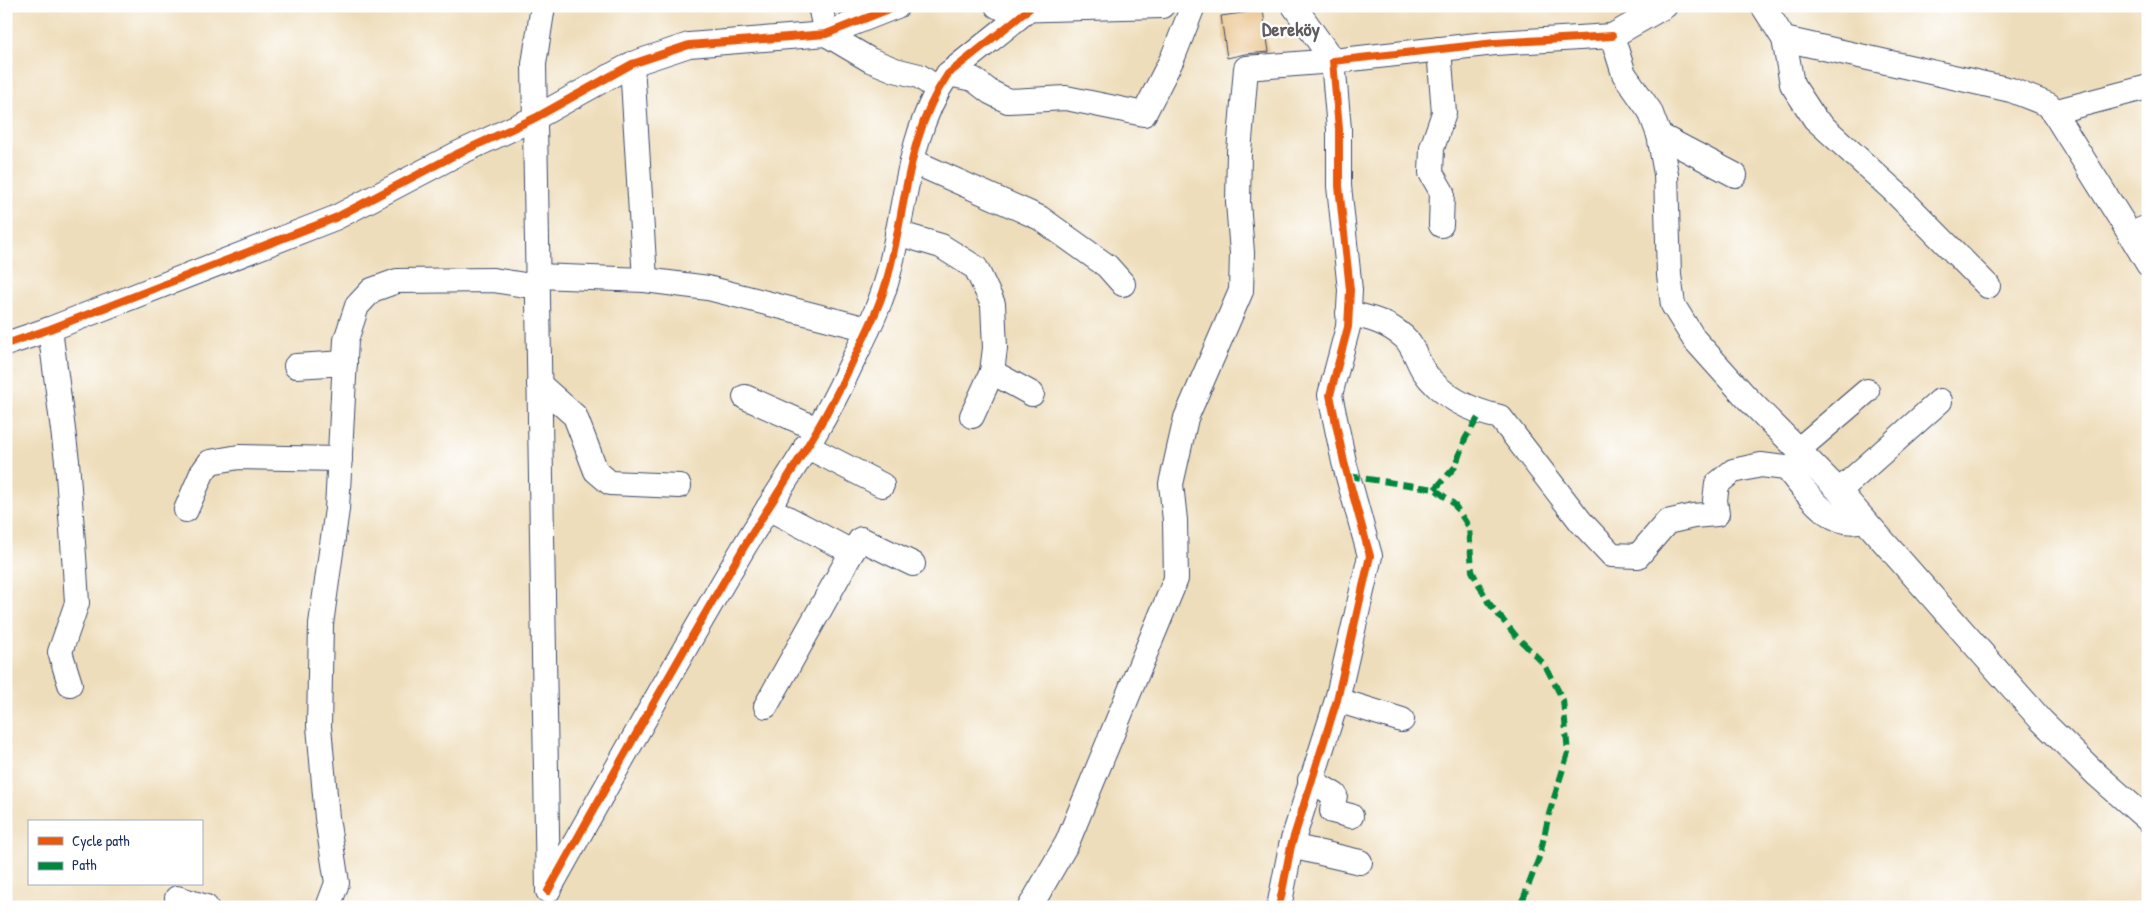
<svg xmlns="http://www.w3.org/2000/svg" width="2154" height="913" font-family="'Patrick Hand',sans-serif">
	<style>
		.building { fill: #e3af65 }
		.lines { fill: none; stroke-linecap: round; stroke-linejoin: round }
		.minor-casing { stroke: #3b496c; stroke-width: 26 }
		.minor { stroke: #fff; stroke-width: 24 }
		.quiet { stroke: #00873e; stroke-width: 6; stroke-dasharray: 12 6; stroke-linecap: butt }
		.cycleway-casing { stroke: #fff; stroke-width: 11 }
		.cycleway { stroke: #e8590c; stroke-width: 8 }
		.labels { text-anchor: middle; stroke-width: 4.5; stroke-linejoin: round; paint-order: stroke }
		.quarter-label { font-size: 20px; font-weight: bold; fill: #615c60; stroke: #fff }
	</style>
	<rect width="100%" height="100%" fill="#fff"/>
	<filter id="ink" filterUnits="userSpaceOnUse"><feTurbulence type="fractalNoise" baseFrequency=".02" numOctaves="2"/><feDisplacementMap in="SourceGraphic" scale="10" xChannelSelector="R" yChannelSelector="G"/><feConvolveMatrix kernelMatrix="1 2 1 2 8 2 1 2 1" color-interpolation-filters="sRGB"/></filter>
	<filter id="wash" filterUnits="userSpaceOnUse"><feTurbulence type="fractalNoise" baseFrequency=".0096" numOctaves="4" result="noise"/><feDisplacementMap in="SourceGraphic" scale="20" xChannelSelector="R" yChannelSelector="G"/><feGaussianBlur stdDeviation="1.12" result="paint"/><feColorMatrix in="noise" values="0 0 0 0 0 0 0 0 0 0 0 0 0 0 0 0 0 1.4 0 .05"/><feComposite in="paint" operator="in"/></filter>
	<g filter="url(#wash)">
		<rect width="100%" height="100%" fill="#eeddba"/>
		<g id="blocks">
			<polygon class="building" points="1263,10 1269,52 1245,54 1227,58 1221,16"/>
		</g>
	</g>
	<g filter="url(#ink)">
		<use href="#blocks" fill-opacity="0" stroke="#3b496c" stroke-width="1"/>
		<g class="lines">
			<g class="minor-casing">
				<g id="minor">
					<polyline points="543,6 534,64 548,890"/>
					<polyline points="820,6 826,34 870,60 895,70 919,76 938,89"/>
					<polyline points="997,6 1009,10 1162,6"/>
					<polyline points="1294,6 1333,61"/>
					<polyline points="1665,6 1612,36 1624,74 1650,111 1659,135 1666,174 1669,275 1673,305 1694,339 1746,397 1839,491 1940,401"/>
					<polyline points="1763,6 1784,39 2011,90 2049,105 2130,234"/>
					<polyline points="1784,39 1792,84 1815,119 1895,192 1988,286"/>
					<polyline points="1439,49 1444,113 1432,148 1431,173 1442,192 1441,225"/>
					<polyline points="632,64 645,280"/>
					<polyline points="948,74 973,79 990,92 1008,101 1066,98 1144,114 1173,57 1193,6"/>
					<polyline points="2053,112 2148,87"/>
					<polyline points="1659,135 1735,175"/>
					<polyline points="912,161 1040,218 1107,266 1123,284"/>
					<polyline points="2148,227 2130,234 2148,264"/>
					<polyline points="897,233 941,246 976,268 993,304 995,348 992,372 1032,394"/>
					<polyline points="537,276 645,280 708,288 868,329"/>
					<path d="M 1348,313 C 1370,318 1387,322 1404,337 C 1413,345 1417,360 1423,370 C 1440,396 1471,411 1500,417 L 1581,522 L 1612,555 L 1638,556 L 1667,522 L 1693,516 L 1717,514 L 1715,500 L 1717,484 L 1733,471 L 1761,465 L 1786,468 C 1806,491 1829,530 1863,520"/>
					<polyline points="50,329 67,461 75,570 77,603 60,652 70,684"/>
					<polyline points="6,344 50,329 335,218 457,154 535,118 632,64 689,45 826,34 897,6"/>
					<polyline points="296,366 345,363"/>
					<polyline points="539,384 575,416 596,471 610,483 679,486"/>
					<polyline points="745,397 817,429"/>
					<polyline points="972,416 992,372"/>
					<polyline points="806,446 882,485"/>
					<polyline points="1798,450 1867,391"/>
					<polyline points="1839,491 2041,720 2096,774 2148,820"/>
					<polyline points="768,508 852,552 861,539 913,564"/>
					<polyline points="186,510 202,473 210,462 239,457 340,459"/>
					<polyline points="1337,700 1402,720"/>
					<polyline points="766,706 852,552"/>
					<polyline points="1310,780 1335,795 1332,811 1351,816"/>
					<polyline points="1291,846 1360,862"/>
					<path d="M 548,891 C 612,776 677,661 744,547 C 778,490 819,434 847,373 C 862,341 881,307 889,272 C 906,205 908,132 948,74 L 1029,9"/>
					<polyline points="177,898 206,907"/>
					<polyline points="328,907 337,883 327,818 319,726 321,624 337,509 346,340 357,306 372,290 397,281 493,280 537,287"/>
					<polyline points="1030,907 1067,843 1176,579 1175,520 1171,484 1186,418 1241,291 1242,253 1238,202 1239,152 1246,68 1333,61"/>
					<polyline points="1279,907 1291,846 1337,700 1370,556 1344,462 1330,395 1348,327 1350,290 1339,186 1339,129 1333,61 1495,43 1612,36"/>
				</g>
			</g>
			<use href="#minor" class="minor"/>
			<g class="quiet">
				<polyline points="1348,476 1435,489 1454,504 1469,527 1472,571 1488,602 1516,636 1545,665 1563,700 1568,753 1549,814 1540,855 1524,897 1519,907"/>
				<polyline points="1435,489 1455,467 1465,439 1481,413"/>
			</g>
			<g class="cycleway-casing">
				<g id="cycleway">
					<polyline points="6,344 50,329 335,218 457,154 535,118 632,64 689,45 826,34 897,6"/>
					<path d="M 548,891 C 612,776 677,661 744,547 C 778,490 819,434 847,373 C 862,341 881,307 889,272 C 906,205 908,132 948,74 L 1029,9"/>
					<polyline points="1279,907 1291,846 1337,700 1370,556 1344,462 1330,395 1348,327 1350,290 1339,186 1339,129 1333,61 1495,43 1612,36"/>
				</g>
			</g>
			<use href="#cycleway" class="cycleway"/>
		</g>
	</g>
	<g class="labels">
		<g class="quarter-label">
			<text x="1291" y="36">Dereköy</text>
		</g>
	</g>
	<rect width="2154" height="913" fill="none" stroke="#fff" stroke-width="25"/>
	<rect x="28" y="820" width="175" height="65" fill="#ffffff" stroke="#a4acbf"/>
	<rect x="38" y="837" width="25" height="8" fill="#e8590c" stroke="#a4acbf"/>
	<text x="72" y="846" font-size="15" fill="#1b2f5e">Cycle path</text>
	<rect x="38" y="862" width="25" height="8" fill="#00873e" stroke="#a4acbf"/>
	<text x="72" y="870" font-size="15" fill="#1b2f5e">Path</text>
</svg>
